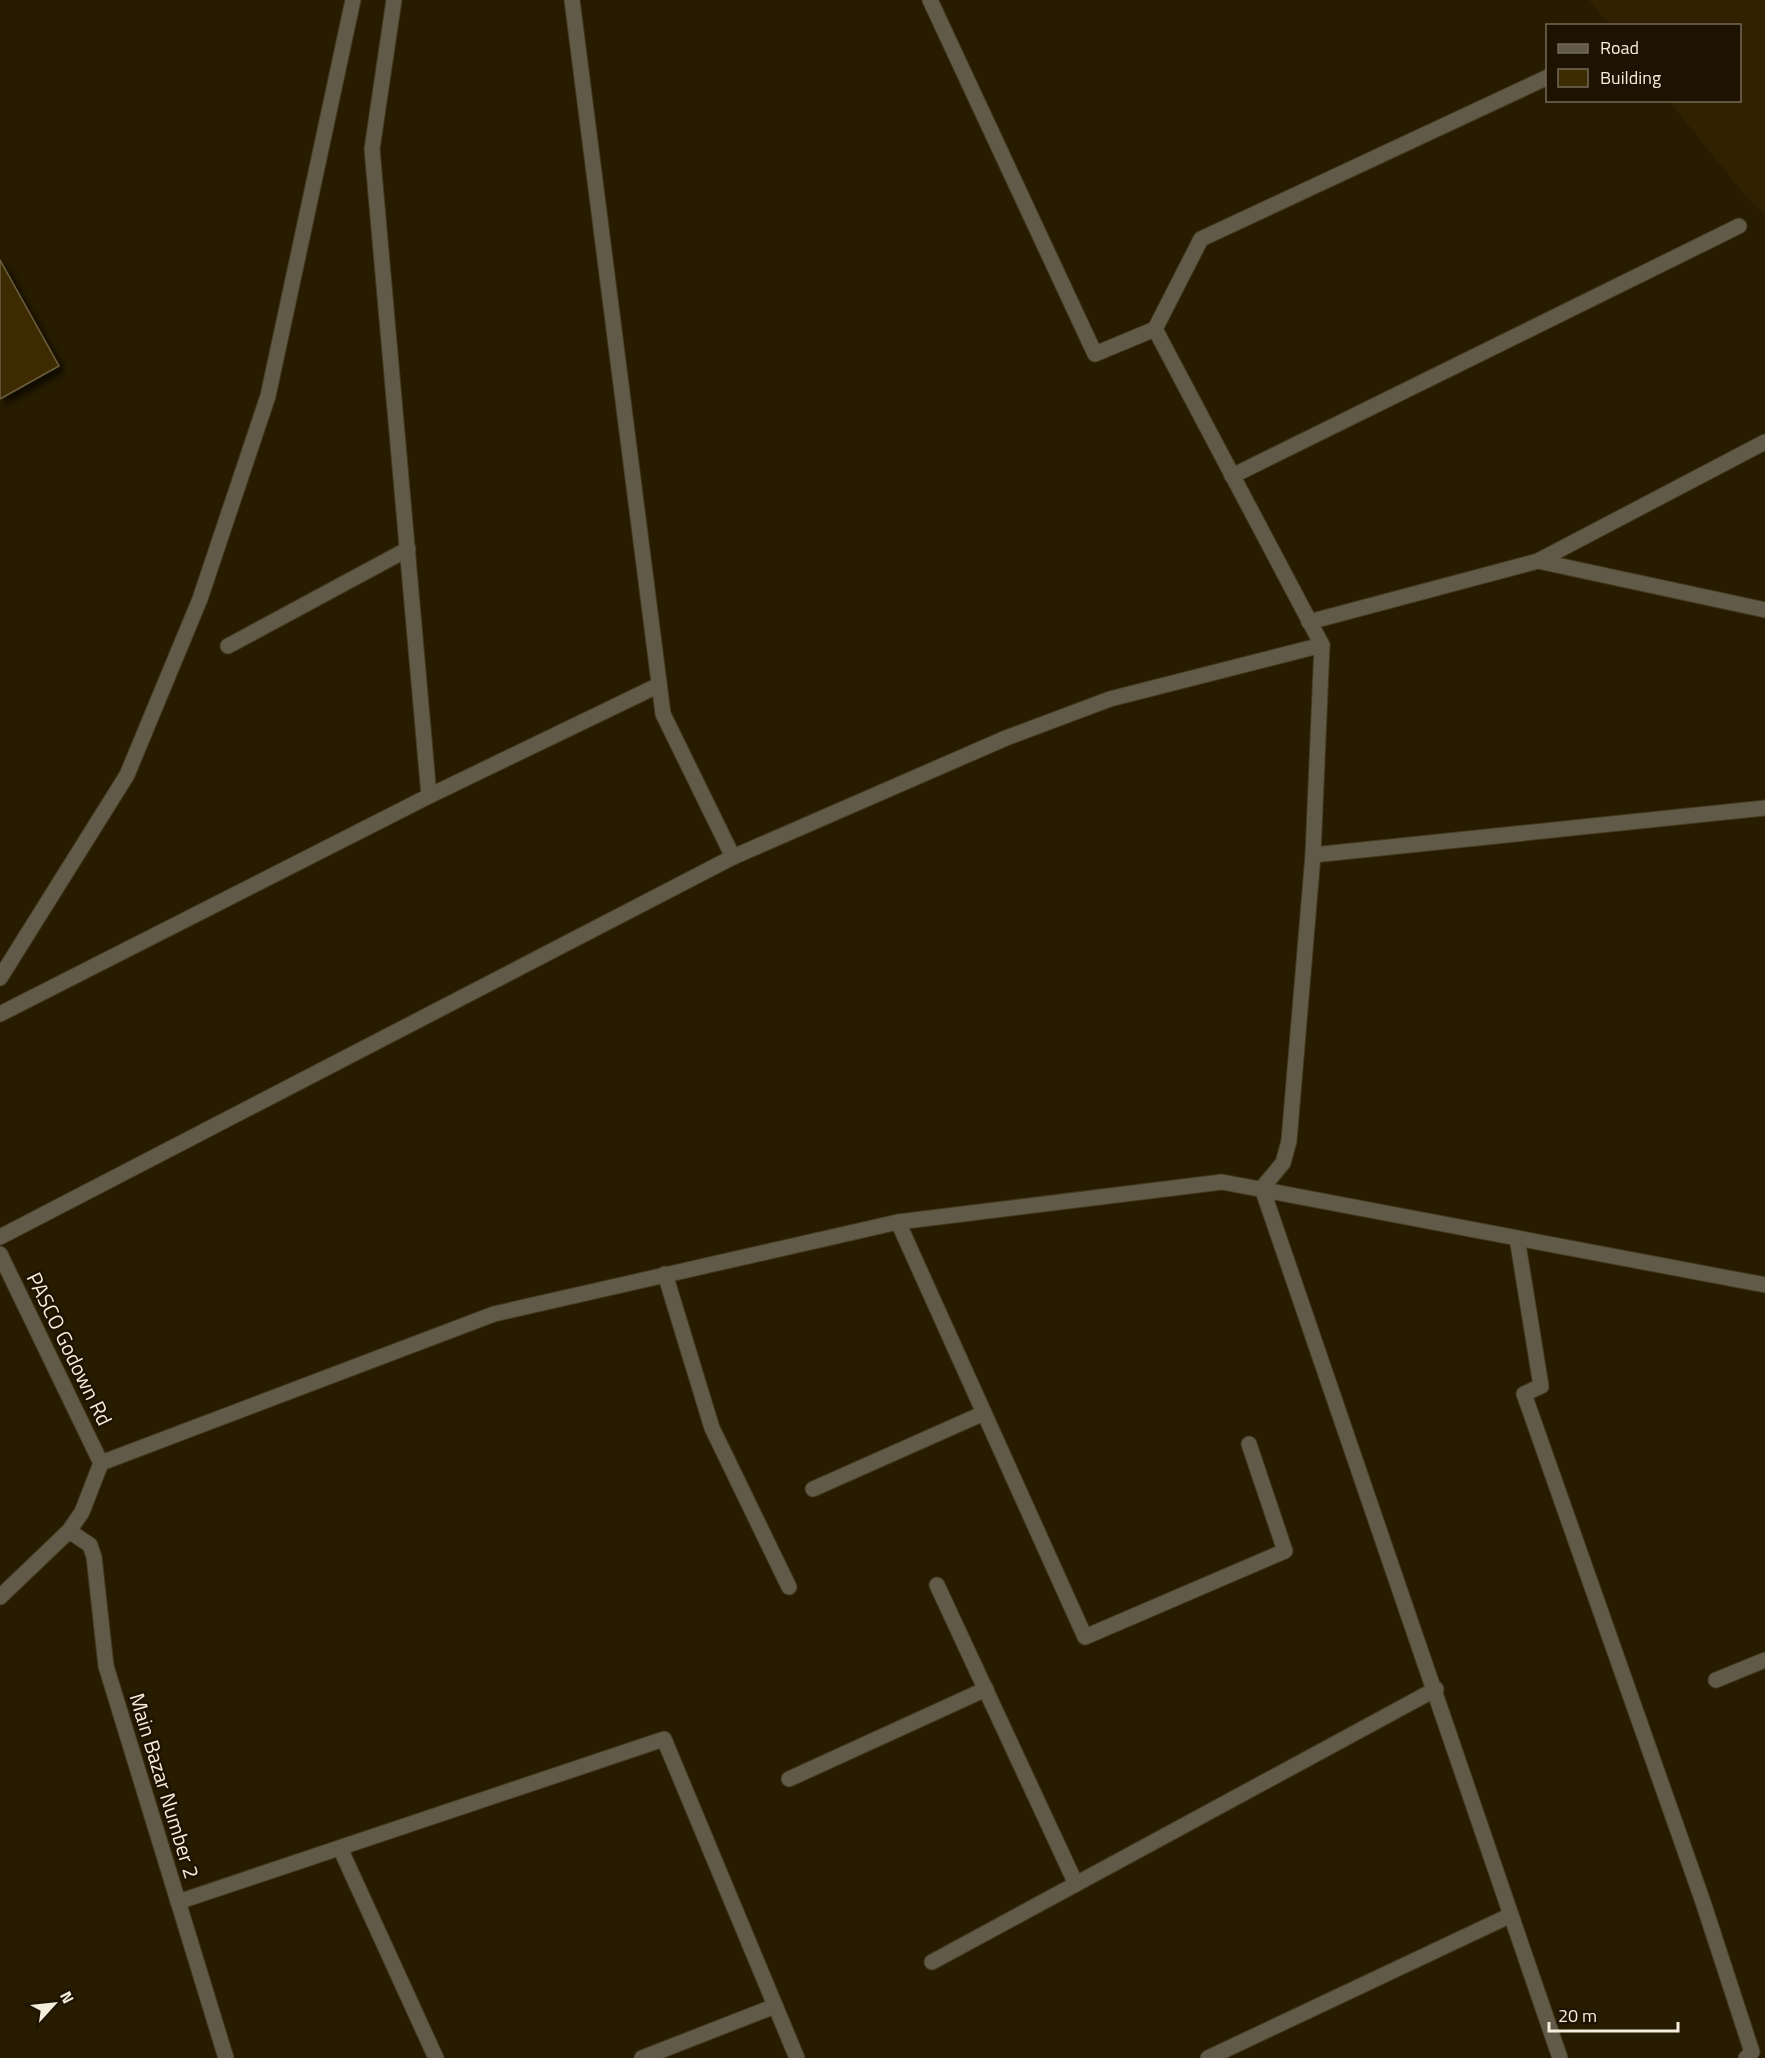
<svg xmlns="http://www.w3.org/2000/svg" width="1765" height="2058" font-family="'Titillium Web',sans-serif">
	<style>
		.built { fill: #302200 }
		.building { fill: #3d2c00; stroke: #6b5e40; stroke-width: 1.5; filter: url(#shadow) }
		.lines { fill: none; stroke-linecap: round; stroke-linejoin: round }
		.minor-casing { stroke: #44391f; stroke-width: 17 }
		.tertiary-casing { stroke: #44391f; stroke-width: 17 }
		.minor { stroke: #615a48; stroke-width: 15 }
		.tertiary { stroke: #615a48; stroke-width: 15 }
		.labels { text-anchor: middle; stroke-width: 5; stroke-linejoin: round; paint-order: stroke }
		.street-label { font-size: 21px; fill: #f5eddc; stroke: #1e1200 }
	</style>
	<defs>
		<filter id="shadow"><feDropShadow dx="5.5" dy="5.5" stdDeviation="3" flood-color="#0009"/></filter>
	</defs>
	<rect width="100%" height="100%" fill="#271c00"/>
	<polygon class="built" points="1589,0 1765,0 1765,215 1747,198 1669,101 1740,100 1740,26 1610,25"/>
	<polygon class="building" points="0,260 59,366 0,399"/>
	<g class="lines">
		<g class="minor-casing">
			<g id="minor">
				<polyline points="394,0 372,149 429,796"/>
				<polyline points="572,0 663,714 733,857"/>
				<polyline points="930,0 1095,354 1155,329 1322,645 1313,855 1289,1141 1283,1163 1262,1188 1560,2058"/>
				<polyline points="1155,329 1201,239 1548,77"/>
				<polyline points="1232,476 1739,226"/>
				<polyline points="1538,561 1765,610"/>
				<polyline points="1309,622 1538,561 1765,442"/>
				<polyline points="228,646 408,549"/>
				<polyline points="1313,855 1765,808"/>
				<polyline points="0,978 127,775 200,599 268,396 353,0"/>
				<polyline points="0,1014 429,796 659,685"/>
				<polyline points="898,1222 1085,1637 1285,1551 1249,1444"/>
				<polyline points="0,1237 733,857 1006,738 1110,699 1322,645"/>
				<polyline points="1517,1238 1541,1386 1524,1394 1703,1902 1752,2052 1746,2058"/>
				<polyline points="665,1274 712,1428 789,1587"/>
				<polyline points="813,1489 984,1413"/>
				<polyline points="937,1585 1076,1884"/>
				<polyline points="1716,1680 1765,1660"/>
				<polyline points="789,1779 986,1689"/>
				<polyline points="340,1848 436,2058"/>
				<polyline points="178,1902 664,1739 797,2058"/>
				<polyline points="932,1962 1436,1689"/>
				<polyline points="642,2058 775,2006"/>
				<polyline points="1208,2058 1511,1915"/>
			</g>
		</g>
		<g class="tertiary-casing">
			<g id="tertiary">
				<polyline points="0,1254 101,1463"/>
				<polyline points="101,1463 494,1314 898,1222 1222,1182 1765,1285"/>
				<polyline points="69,1531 90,1545 94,1557 106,1666 226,2058"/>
				<polyline points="0,1597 69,1531 82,1512 101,1463"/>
			</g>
		</g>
		<use href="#minor" class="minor"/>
		<use href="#tertiary" class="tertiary"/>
	</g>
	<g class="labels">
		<g class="street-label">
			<text transform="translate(69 1349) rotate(64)" y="7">PASCO Godown Rd</text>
			<text transform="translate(164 1786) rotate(73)" y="7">Main Bazar Number 2</text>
		</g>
	</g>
	<rect x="1546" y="24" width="195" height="78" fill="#1e1200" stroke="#746a58" stroke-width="1.5"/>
	<rect x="1558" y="44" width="30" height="9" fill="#615a48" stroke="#746a58" stroke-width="1.5"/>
	<text x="1600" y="54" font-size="18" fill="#f5eddc">Road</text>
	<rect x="1558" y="69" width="30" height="18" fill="#3d2c00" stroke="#746a58" stroke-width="1.5"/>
	<text x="1600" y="84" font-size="18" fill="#f5eddc">Building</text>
	<g transform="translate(54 2004) rotate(63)" stroke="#1e1200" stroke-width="4.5" paint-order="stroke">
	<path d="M0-4.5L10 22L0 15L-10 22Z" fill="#f5eddc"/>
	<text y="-9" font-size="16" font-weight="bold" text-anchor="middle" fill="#f5eddc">N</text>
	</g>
	<path d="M1549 2022v9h129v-9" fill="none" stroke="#f5eddc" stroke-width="3"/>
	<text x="1558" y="2022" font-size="18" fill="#f5eddc" stroke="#1e1200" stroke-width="4.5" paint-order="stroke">20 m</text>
</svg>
